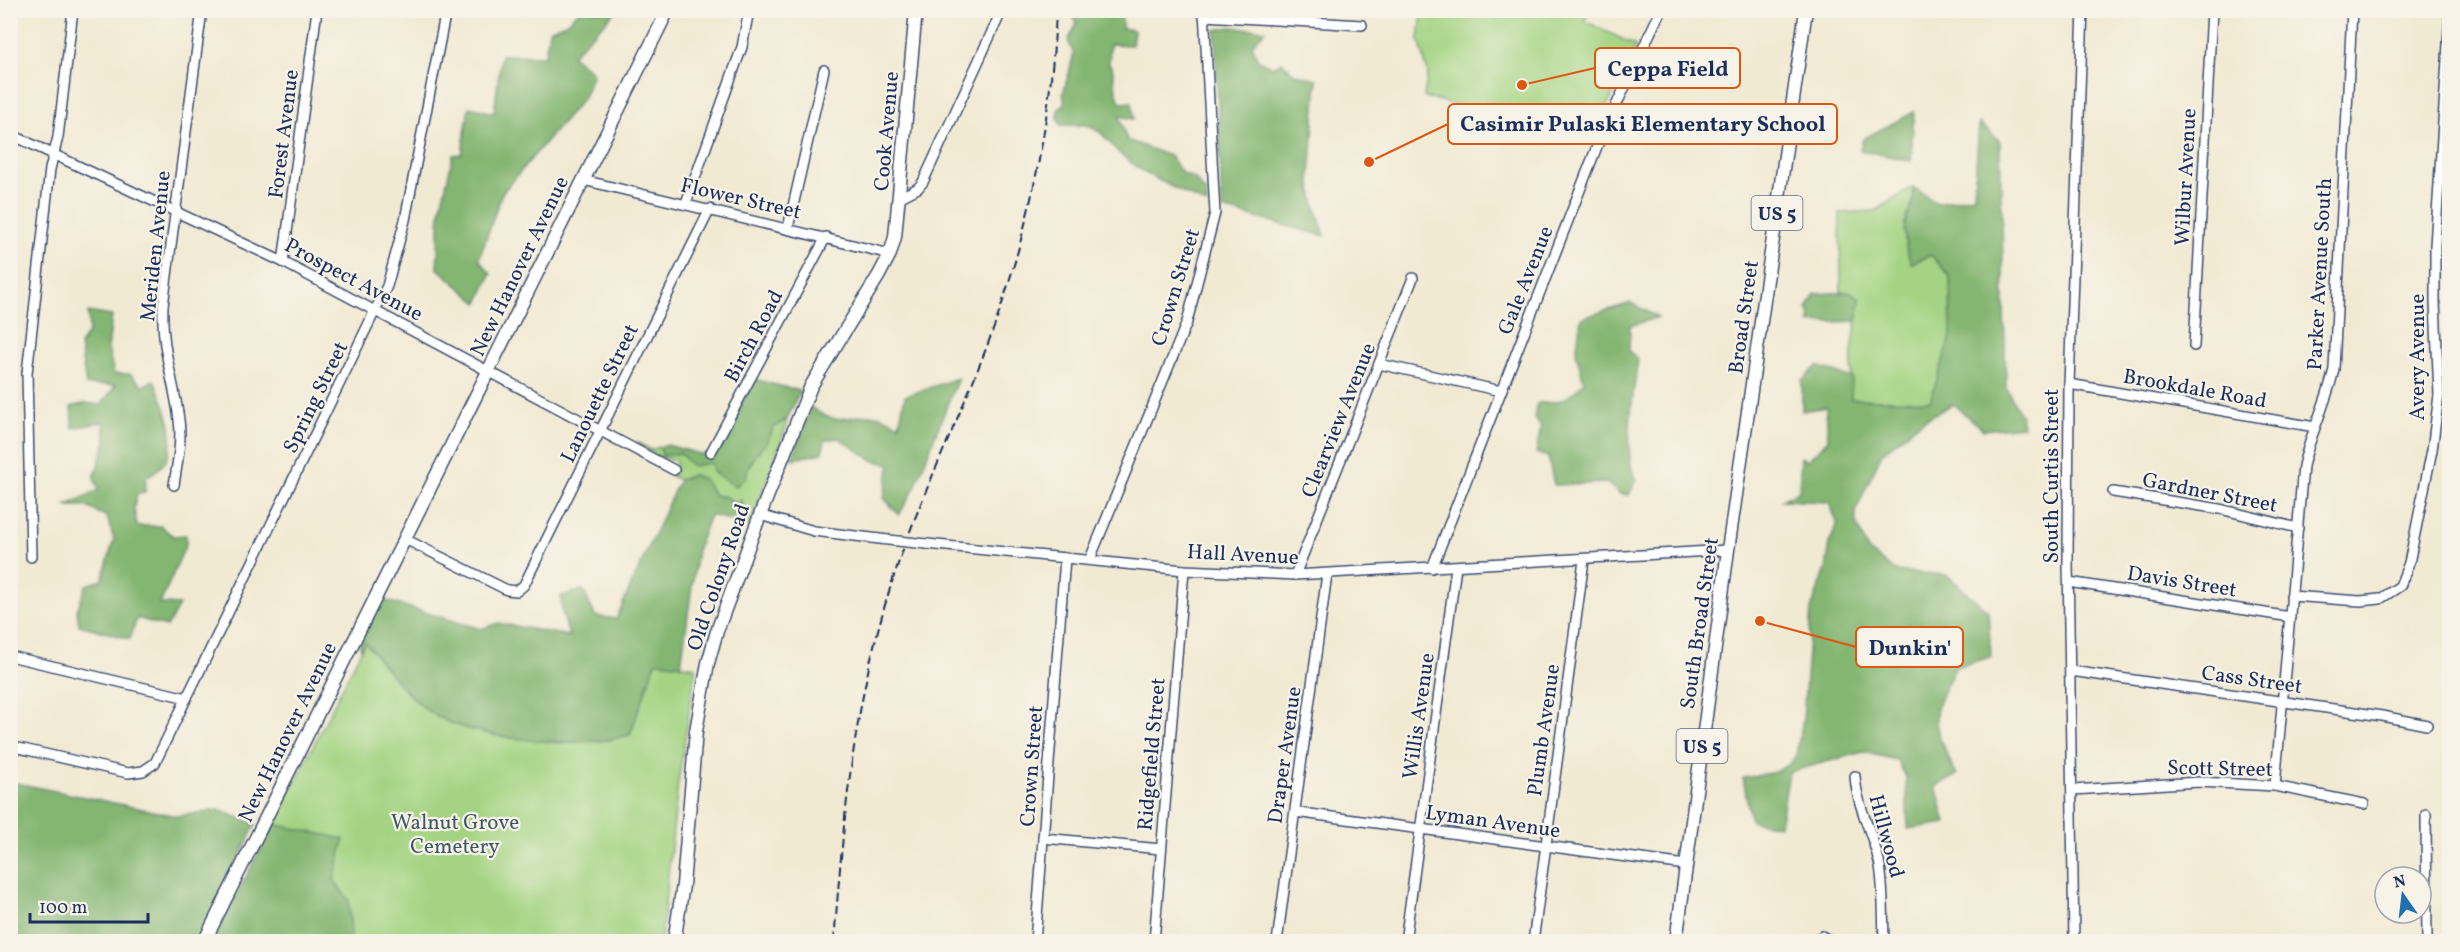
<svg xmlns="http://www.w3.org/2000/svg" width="2460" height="952" font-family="Vollkorn,serif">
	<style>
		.green { fill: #a4d483; stroke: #608270; stroke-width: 1.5 }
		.forest { fill: #83b671; stroke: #4f7268; stroke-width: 1.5 }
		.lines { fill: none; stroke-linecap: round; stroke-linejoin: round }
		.minor-casing { stroke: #3b4b70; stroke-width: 12 }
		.major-casing { stroke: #3b4b70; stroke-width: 15 }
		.minor { stroke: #fff; stroke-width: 9 }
		.major { stroke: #fff; stroke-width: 12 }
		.rail { stroke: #1b2f5e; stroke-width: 2; stroke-dasharray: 9 4.5; stroke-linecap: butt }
		.minor-bridge-casing { stroke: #3b4b70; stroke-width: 12; stroke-linecap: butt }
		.minor-bridge { stroke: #fff; stroke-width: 9 }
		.labels { text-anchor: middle; stroke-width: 4.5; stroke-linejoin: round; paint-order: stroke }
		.shield { fill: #f7f3e8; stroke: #5d6a87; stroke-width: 1.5 }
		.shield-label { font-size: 20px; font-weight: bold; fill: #1b2f5e }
		.street-label { font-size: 21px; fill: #1b2f5e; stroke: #f7f3e8 }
		.park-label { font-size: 21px; fill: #3d5867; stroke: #f7f3e8 }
		.leader { fill: none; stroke: #de5710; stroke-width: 2 }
		.callout-dot { fill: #de5710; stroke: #f7f3e8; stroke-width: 2 }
		.callout { fill: #f7f3e8; stroke: #de5710; stroke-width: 2 }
		.callout-label { font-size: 22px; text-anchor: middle; font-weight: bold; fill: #1b2f5e }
	</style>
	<rect width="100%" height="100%" fill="#f7f3e8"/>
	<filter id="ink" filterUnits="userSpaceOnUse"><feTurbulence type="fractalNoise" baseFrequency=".0167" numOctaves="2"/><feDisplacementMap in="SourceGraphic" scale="12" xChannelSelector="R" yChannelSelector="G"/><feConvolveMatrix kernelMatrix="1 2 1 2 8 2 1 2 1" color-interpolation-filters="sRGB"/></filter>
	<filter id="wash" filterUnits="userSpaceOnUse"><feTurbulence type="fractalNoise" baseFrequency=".008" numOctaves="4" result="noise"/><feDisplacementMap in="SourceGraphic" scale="24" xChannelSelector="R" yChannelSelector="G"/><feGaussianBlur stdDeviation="1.35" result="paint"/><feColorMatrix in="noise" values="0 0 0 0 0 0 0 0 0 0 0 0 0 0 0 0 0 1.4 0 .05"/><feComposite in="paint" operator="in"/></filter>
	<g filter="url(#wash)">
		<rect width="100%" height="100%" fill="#f1ead3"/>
		<g class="green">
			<polygon points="1589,11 1585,21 1636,46 1591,139 1424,97 1428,73 1419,40 1422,11"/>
			<path d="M 1913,187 C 1916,209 1907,208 1905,224 C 1903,237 1906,252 1912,263 L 1931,255 L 1950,276 L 1951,337 L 1930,402 L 1851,399 L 1852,351 L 1860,299 L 1851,292 L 1841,292 L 1840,213 L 1875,211 Z"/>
			<polygon points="787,419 785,431 750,526 738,522 743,517 741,500 737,504 726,497 714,495 704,479 693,475 679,480 671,476 676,472 676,461 659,457 638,446 637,442 651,450 660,447 663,456 680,453 711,463 714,473 736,486 760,449 767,443 773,428"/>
			<polygon points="365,642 408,694 498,735 559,743 611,740 656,661 696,667 678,783 661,941 351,941 349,901 334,880 274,824"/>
		</g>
		<g class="forest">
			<polygon points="579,11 616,11 572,55 593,73 584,97 502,193 479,259 491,274 478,303 437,268 440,211 453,155 462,154 469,107 494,113 501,55 545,56 549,30 566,23"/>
			<polygon points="1069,11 1122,11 1122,28 1134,30 1132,45 1110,44 1109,65 1112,66 1116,90 1120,103 1132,102 1134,119 1119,116 1127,140 1170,156 1182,173 1195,179 1206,193 1207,205 1145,173 1120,154 1100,132 1087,125 1061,125 1058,120 1058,110 1065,103 1063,94 1074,54 1068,41 1077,23"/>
			<polygon points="1231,27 1265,30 1252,45 1258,60 1273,67 1282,62 1295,74 1317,79 1310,178 1314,202 1325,236 1222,209 1215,30"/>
			<polygon points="1914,112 1911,161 1860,150 1863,139"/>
			<path d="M 1979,123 L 2000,141 L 2006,387 L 2021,416 L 2023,426 L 1983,430 L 1953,404 L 1922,421 L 1882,453 L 1856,510 L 1856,523 L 1868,550 L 1895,571 L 1947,575 L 1988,611 L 1991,657 L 1956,667 C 1949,680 1938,698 1936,714 C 1934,733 1949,759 1957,775 L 1936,786 L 1946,823 L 1908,829 L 1906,777 L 1897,760 L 1863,752 L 1789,772 L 1780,826 L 1751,821 L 1743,778 L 1775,772 L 1790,764 L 1796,755 L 1803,720 L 1811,609 L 1826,569 L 1830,543 L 1837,522 L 1829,502 L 1782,500 L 1799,491 L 1801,457 L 1808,460 L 1828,440 L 1826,407 L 1802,411 L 1802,381 L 1817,366 L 1852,378 L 1851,399 L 1930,401 L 1951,337 L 1950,276 L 1931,255 L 1911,263 C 1907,251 1903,237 1905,224 C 1907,208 1916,209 1913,187 L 1937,203 L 1974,196 Z"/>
			<polygon points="1851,292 1860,299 1857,321 1809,323 1811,315 1807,309 1815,294"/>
			<path d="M 1631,303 L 1658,317 L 1630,326 L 1629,351 L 1638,360 C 1634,387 1622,458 1636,480 L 1629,495 L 1620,494 L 1607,483 L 1554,485 L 1548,457 L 1536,453 L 1541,427 L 1534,417 L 1538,403 C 1562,403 1567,400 1584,382 L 1576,353 L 1581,318 Z"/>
			<path d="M 88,312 L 112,316 L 108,349 L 114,374 L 130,374 L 143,386 L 154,380 C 164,404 178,433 167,459 C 164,466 152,473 146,478 L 145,492 L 137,494 L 134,508 L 137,526 L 161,526 L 173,536 L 186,535 L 186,544 L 160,604 L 179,605 L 167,627 L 137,618 L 130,639 L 79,625 L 77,610 L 86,585 L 102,580 L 114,540 L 107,517 L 85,506 L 65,506 L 99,490 L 94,478 L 106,441 L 103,422 L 73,428 L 71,407 L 86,403 L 101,405 L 116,385 L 86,385 L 80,345 L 89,331 Z"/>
			<path d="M 958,378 L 915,487 L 899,515 L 884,498 L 890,464 L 874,461 L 839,438 L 825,440 L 822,453 L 792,459 L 811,407 C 838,429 850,413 876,415 C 883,415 892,422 899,425 L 905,396 Z"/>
			<polygon points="753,379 800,391 787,419 773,428 767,443 760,449 747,468 747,477 736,486 714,473 711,463 692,466 680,453 662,456 660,447 667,445 708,456 717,451 724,443"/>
			<path d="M 693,475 L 704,479 L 714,495 L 726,497 L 737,504 L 741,500 L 743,517 L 738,522 L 710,515 L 697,550 L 681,665 L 656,661 L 630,735 C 580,749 492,741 444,720 C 413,706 386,668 365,642 L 361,649 L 359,643 L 380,599 L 481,629 L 498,623 L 569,636 L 562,611 L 561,596 L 583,590 L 595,616 L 616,619 L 679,480 Z"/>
			<polygon points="11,782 177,816 218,810 256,824 198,941 11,942"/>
			<polygon points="274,824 344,839 334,880 349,901 351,941 212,941"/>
		</g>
	</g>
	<g filter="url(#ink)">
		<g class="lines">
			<g class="minor-casing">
				<g id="minor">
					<polyline points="1204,16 1362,25"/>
					<polyline points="10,134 283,262 674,470"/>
					<polyline points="583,180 890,254"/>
					<polyline points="899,198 918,188 923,182 1002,10"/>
					<polyline points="686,203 742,47 749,10"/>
					<polyline points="788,228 824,70"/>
					<polyline points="283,262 317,10"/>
					<polyline points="2194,346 2212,10"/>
					<polyline points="1379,364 1501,391"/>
					<polyline points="2069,384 2315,427"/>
					<polyline points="711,452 826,237"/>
					<path d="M 174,485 C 177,464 182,442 179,420 C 174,379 161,350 163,306 L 202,10"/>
					<polyline points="2113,492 2220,509 2298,528"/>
					<polyline points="760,515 814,531 888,540"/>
					<polyline points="405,539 507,590 517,591 524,585 710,209"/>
					<polyline points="927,544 1184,570 1295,575 1728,550"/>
					<polyline points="31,557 27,373 50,169 58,137 73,10"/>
					<polyline points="1090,559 1187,322 1215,213 1204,10"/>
					<polyline points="1432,568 1598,144 1661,10"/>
					<polyline points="1295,575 1413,278"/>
					<polyline points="2069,582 2290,617"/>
					<polyline points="2291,596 2360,601 2380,599 2400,586 2409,563 2432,450 2439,395 2435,302 2435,246 2450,13"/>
					<polyline points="10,656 187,698"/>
					<polyline points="2071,671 2382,716 2427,725"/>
					<polyline points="10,746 128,773 143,771 155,763 387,286 405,220 446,10"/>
					<path d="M 1855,776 C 1857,808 1874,835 1880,866 C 1884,891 1883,916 1884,942"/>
					<path d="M 2275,786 L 2303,466 C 2311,432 2327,402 2334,369 L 2352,10"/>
					<polyline points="2073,790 2199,782 2275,786 2364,804"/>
					<polyline points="1295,812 1686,865"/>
					<polyline points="2426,814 2427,942"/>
					<polyline points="1043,838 1161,849"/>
					<polyline points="1035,942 1065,558"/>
					<polyline points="1154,942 1184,570"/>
					<polyline points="1277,942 1327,574"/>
					<polyline points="1405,942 1456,567"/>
					<polyline points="1533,942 1584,560"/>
					<polyline points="1814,942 1822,936 1832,942"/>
					<polyline points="2074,942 2068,562 2069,384 2083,10"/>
				</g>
			</g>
			<g class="major-casing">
				<g id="major">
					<polyline points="204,942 668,10"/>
					<polyline points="674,942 683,885 696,731 708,663 717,631 760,515 811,386 879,275 890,254 895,237 916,10"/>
					<polyline points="1676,942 1728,550 1806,10"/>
				</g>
			</g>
			<use href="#minor" class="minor"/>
			<use href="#major" class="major"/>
			<path class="rail" d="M 834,942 C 844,812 854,695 896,570 C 925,484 967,404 997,319 C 1031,219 1052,115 1056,10"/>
			<g class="minor-bridge-casing">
				<polyline id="minor-bridge" points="888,540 927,544"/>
			</g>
			<use href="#minor-bridge" class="minor-bridge"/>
		</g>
	</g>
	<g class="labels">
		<g class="shield">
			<rect x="1751.5" y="196" width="51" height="34" rx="4.5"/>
			<rect x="1676.5" y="729" width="51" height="34" rx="4.5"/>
		</g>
		<g class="shield-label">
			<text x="1777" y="220">US 5</text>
			<text x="1702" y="753">US 5</text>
		</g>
		<g class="street-label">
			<text transform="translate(886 131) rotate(-85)" y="7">Cook Avenue</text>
			<text transform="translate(283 134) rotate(-83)" y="7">Forest Avenue</text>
			<text transform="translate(2185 177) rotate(-87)" y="7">Wilbur Avenue</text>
			<text transform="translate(741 198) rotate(13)" y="7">Flower Street</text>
			<text transform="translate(155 246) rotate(-84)" y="7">Meriden Avenue</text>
			<text transform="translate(519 266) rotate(-64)" y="7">New Hanover Avenue</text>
			<text transform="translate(2319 274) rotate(-87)" y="7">Parker Avenue South</text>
			<text transform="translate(354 279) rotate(28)" y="7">Prospect Avenue</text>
			<text transform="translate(1525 280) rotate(-68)" y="7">Gale Avenue</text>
			<text transform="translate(1175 287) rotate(-73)" y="7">Crown Street</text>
			<text transform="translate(1743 317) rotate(-82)" y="7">Broad Street</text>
			<text transform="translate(753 336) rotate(-62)" y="7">Birch Road</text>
			<text transform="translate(2417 357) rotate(-90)" y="7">Avery Avenue</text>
			<text transform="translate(2195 388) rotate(10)" y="7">Brookdale Road</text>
			<text transform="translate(599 393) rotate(-64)" y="7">Lanouette Street</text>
			<text transform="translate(315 397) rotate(-64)" y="7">Spring Street</text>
			<text transform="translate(1338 420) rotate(-68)" y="7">Clearview Avenue</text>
			<text transform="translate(2051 476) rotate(-90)" y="7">South Curtis Street</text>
			<text transform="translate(2210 492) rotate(11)" y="7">Gardner Street</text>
			<text transform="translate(1243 554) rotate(3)" y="7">Hall Avenue</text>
			<text transform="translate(718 577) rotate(-71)" y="7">Old Colony Road</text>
			<text transform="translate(2182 581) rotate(9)" y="7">Davis Street</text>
			<text transform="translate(1699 623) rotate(-82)" y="7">South Broad Street</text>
			<text transform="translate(2252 679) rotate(8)" y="7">Cass Street</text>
			<text transform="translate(1418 716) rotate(-82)" y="7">Willis Avenue</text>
			<text transform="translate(1543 730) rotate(-82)" y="7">Plumb Avenue</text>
			<text transform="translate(287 732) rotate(-64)" y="7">New Hanover Avenue</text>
			<text transform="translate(1151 754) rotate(-85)" y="7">Ridgefield Street</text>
			<text transform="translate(1284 755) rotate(-82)" y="7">Draper Avenue</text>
			<text transform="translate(1031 766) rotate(-86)" y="7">Crown Street</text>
			<text transform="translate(2220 768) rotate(1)" y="7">Scott Street</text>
			<text transform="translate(1493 821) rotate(8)" y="7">Lyman Avenue</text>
			<text transform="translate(1887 836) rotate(75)" y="7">Hillwood</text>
		</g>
		<g class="park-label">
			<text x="455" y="829">Walnut Grove<tspan x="455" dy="24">Cemetery</tspan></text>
		</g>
	</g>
	<path class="leader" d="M1522 85L1595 68M1369 162L1448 124M1760 621L1856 647"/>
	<g class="callout-dot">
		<circle cx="1522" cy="85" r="6"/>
		<circle cx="1369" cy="162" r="6"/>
		<circle cx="1760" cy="621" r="6"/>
	</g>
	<g class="callout">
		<rect x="1595" y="48" width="145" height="40" rx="6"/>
		<rect x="1448" y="104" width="389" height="40" rx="6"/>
		<rect x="1856" y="627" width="107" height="40" rx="6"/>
	</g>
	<g class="callout-label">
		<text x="1668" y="76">Ceppa Field</text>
		<text x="1643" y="131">Casimir Pulaski Elementary School</text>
		<text x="1910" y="655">Dunkin'</text>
	</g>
	<rect width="2460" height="952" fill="none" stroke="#f7f3e8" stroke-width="36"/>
	<g transform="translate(2403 895) rotate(346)"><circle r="28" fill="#f7f3e8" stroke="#9fa5b1" stroke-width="1.5"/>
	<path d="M0-4.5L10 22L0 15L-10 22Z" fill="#1f6fb2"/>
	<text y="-9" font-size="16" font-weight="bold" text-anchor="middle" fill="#1b2f5e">N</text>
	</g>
	<path d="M30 913v9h118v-9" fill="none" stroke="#1b2f5e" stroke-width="3"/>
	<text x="39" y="913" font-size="18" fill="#1b2f5e" stroke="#f7f3e8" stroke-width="4.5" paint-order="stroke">100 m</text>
</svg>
